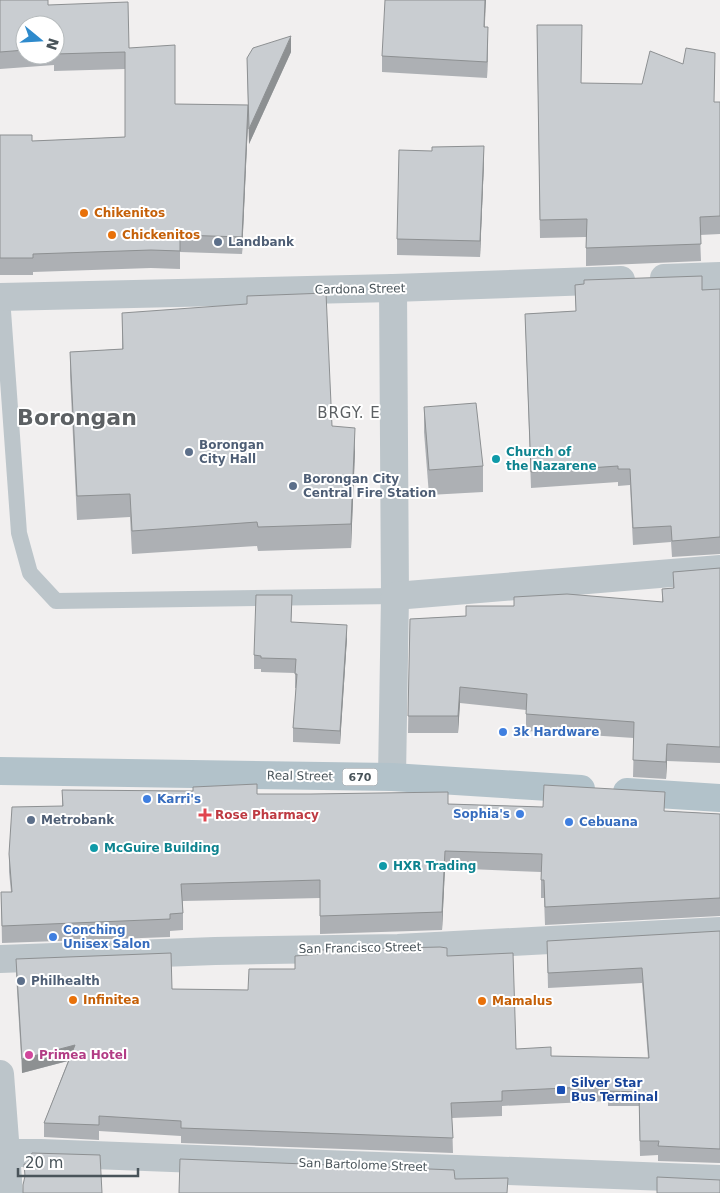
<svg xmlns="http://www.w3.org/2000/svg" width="720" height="1193" font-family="'DejaVu Sans',sans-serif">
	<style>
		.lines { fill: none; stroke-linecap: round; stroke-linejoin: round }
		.service { stroke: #bcc5ca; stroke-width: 16 }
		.minor { stroke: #bcc5ca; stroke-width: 28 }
		.primary { stroke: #b2c2ca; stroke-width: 28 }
		.wall { fill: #adb0b4; fill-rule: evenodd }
		.shaded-wall { fill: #8d9092 }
		.building { fill: #c9cdd1; stroke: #8d9092 }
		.food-dot { fill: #e8710a; stroke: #fff; stroke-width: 2 }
		.service-dot { fill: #5c6f8a; stroke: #fff; stroke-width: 2 }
		.culture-dot { fill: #0f9aa8; stroke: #fff; stroke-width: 2 }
		.shop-dot { fill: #3f7fe0; stroke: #fff; stroke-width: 2 }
		.health-dot { fill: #e0444e; stroke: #fff; stroke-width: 2 }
		.hotel-dot { fill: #d1479c; stroke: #fff; stroke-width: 2 }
		.transit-dot { fill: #1a4fb4; stroke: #fff; stroke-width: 2 }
		.labels { text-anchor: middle; stroke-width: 4; stroke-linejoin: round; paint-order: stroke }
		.shield { fill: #fff; stroke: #80878c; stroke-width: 1 }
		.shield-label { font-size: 11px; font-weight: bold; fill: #49545a }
		.food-label { font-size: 12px; font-weight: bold; fill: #c56008; stroke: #fff; text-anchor: start }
		.service-label { font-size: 12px; font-weight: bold; fill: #4e5e75; stroke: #fff; text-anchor: start }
		.street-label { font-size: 12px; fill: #49545a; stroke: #fff }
		.culture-label { font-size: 12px; font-weight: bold; fill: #0d838f; stroke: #fff; text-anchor: start }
		.shop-label { font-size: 12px; font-weight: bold; fill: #366cbe; stroke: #fff; text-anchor: start }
		.health-label { font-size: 12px; font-weight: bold; fill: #be3a42; stroke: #fff; text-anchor: start }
		.hotel-label { font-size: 12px; font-weight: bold; fill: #b23c85; stroke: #fff; text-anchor: start }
		.transit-label { font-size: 12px; font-weight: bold; fill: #164399; stroke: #fff; text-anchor: start }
		.quarter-label { font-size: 15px; letter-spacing: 1px; fill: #5c6063; stroke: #fff }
		.town-label { font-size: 22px; font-weight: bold; fill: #5c6063; stroke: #fff }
	</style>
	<rect width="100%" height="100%" fill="#f1efef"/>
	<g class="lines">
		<polyline class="service" points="2,297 19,533 30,573 56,601 395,596"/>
		<g class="minor">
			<polyline points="664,278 720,276"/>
			<polyline points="393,288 395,596"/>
			<polyline points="0,297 393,288 621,280"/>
			<polyline points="392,777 395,596 720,569"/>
			<polyline points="0,959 215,951 398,948 720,931"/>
			<polyline points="0,1074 9,1193"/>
			<polyline points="0,1153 41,1153 720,1179"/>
		</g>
		<g class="primary">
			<polyline points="0,771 392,777 581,789"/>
			<polyline points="627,792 720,798"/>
		</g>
	</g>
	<g class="wall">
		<path d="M 0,0 L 48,5 L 129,48 L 175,104 L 248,105 L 247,58 L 291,52 L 249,144 L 248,122 L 242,254 L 180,252 L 180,269 L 151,268 L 33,272 L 33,275 L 0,275 L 0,135 L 32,141 L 125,137 L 125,69 L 54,71 L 54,65 L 0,69 ZM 25,25 L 55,25 L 55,55 L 25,55 Z"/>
		<polygon points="537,25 581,83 714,102 720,102 720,234 700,235 701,261 586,266 586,237 540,238"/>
		<polygon points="485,27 488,42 487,78 382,72 382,56"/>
		<polygon points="432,151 484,162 480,257 397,255 397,239"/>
		<polygon points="575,285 702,290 720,289 720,554 672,557 671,542 633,545 630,485 618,486 618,482 531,488 525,314 576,311"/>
		<polygon points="122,313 332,426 355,451 351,548 258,551 257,546 132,554 130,517 77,520 70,375 70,352 122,349"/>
		<polygon points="424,407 483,466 483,492 429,495 424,432"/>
		<polygon points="720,568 720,763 667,761 666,779 633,777 634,738 526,731 526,710 460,703 458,733 408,733 410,619 466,616 514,606 514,597 662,602 662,589 673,588 673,572"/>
		<polygon points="292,609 291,622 347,638 340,744 293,742 293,728 296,688 295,688 295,673 261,672 261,669 254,669 254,655"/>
		<polygon points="62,790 257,794 448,804 665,811 720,814 720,916 545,925 544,898 541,898 541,872 445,868 442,930 320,934 320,898 183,901 183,930 170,931 170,937 2,943 1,892 11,892 9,872 9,854 62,806"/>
		<polygon points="720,931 720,1163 658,1161 658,1155 640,1156 639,1106 608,1106 608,1101 502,1106 502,1116 452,1118 453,1153 181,1143 181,1136 99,1131 99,1140 44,1137 44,1123 68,1061 22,1073 16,974 16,959 172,989 248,990 295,969 295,956 447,956 516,1049 551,1056 648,1058 642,983 548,988 547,941"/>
	</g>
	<g class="shaded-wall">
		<polygon points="485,0 486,0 484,42 484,27"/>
		<polygon points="488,27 488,42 487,78 487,62"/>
		<polygon points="291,36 291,52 249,144 249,129"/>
		<polygon points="248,105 248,122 242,254 242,237"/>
		<polygon points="484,146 484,162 480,257 480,241"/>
		<polygon points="355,428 355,451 351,548 351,524"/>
		<polygon points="347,625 347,638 340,744 340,731"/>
		<polygon points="460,687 460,703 458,733 458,716"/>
		<polygon points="667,744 667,761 666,779 666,762"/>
		<polygon points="445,851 445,868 442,930 442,912"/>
		<polygon points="75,1045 75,1059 22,1073 22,1059"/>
	</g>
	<g class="building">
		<polygon points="0,0 48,0 48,5 128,2 129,48 175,45 175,104 248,105 242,237 180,235 180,251 151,250 33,254 33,258 0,258 0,135 32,135 32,141 125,137 125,52 55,54 55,25 25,25 25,50 0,52"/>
		<polygon points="385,0 485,0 484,27 488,27 487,62 382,56"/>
		<polygon points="537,25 582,25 581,83 642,84 650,51 683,64 686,48 715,53 714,102 720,102 720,216 700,217 701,244 586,248 587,219 540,220"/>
		<polygon points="291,36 249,129 247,58 253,48"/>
		<polygon points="484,146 480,241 397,239 399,150 432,151 432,147"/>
		<polygon points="702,276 702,290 720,289 720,537 672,541 671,526 633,528 630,469 618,469 618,466 531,472 525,314 576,311 575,285 584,284 584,280"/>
		<polygon points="326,293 332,426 355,428 351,524 258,527 257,522 132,531 130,494 77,496 70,352 123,349 122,313 247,304 247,296"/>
		<polygon points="476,403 483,466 429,470 424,407"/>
		<polygon points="720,568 720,747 667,744 666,762 633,760 634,722 526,714 527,694 460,687 458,716 408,716 410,619 466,616 466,606 514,606 514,597 567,594 663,602 662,589 674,588 673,572"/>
		<polygon points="256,595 292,595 291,622 347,625 340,731 293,728 297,674 295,674 296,659 261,658 261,656 254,655"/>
		<polygon points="257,784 257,794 311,794 448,792 448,804 543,807 544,785 665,792 664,811 720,814 720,898 545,907 544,880 541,880 542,854 445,851 442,912 320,916 320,880 181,884 183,913 170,914 170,919 2,926 1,892 12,892 9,854 12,807 63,806 62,790 193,791 193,787"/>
		<polygon points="720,931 720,1149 658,1146 659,1141 640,1141 639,1092 608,1091 608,1086 502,1091 502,1101 451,1103 453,1138 181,1128 181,1121 99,1116 99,1125 44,1123 75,1045 22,1059 16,959 171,953 172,989 248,990 249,969 295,969 295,956 320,954 320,950 440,947 447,948 447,956 513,953 516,1049 551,1047 551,1056 649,1058 642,968 548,973 547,941"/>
		<polygon points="32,1153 100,1155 102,1193 23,1193 23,1185 25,1176 24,1164 27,1164"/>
		<polygon points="180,1159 454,1170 455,1179 508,1178 507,1193 179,1193"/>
		<polygon points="657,1177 720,1180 720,1193 657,1193"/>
	</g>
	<g class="food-dot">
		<circle cx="84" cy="213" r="5"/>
		<circle cx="112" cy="235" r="5"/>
		<circle cx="73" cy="1000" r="5"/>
		<circle cx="482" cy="1001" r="5"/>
	</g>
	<g class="service-dot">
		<circle cx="218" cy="242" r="5"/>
		<circle cx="189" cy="452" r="5"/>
		<circle cx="293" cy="486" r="5"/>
		<circle cx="31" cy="820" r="5"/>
		<circle cx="21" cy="981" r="5"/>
	</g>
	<g class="culture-dot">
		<circle cx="496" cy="459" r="5"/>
		<circle cx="94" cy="848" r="5"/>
		<circle cx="383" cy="866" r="5"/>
	</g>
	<g class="shop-dot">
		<circle cx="503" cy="732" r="5"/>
		<circle cx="147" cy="799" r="5"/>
		<circle cx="520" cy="814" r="5"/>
		<circle cx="569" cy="822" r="5"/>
		<circle cx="53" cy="937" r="5"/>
	</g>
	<path class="health-dot" d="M202.5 807.5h5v5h5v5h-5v5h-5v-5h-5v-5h5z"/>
	<circle class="hotel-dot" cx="29" cy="1055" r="5"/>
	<rect class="transit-dot" x="556" y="1085" width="10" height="10" rx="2.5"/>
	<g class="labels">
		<rect class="shield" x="342.5" y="768.5" width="35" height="17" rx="4"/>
		<g class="shield-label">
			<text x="360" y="781">670</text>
		</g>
		<g class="food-label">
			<text x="94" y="217">Chikenitos</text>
			<text x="122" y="239">Chickenitos</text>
			<text x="83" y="1004">Infinitea</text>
			<text x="492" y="1005">Mamalus</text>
		</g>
		<g class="service-label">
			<text x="228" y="246">Landbank</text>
			<text x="199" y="449">Borongan<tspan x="199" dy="14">City Hall</tspan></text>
			<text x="303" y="483">Borongan City<tspan x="303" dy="14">Central Fire Station</tspan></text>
			<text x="41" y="824">Metrobank</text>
			<text x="31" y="985">Philhealth</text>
		</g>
		<g class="street-label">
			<text transform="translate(360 289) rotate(-1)" y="4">Cardona Street</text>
			<text transform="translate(300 776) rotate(1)" y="4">Real Street</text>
			<text transform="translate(360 948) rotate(-1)" y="4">San Francisco Street</text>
			<text transform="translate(363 1165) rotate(2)" y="4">San Bartolome Street</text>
		</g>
		<g class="culture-label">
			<text x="506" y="456">Church of<tspan x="506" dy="14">the Nazarene</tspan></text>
			<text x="104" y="852">McGuire Building</text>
			<text x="393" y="870">HXR Trading</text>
		</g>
		<g class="shop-label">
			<text x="513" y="736">3k Hardware</text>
			<text x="157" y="803">Karri's</text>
			<text x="510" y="818" text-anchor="end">Sophia's</text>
			<text x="579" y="826">Cebuana</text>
			<text x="63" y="934">Conching<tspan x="63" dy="14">Unisex Salon</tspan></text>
		</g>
		<g class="health-label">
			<text x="215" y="819">Rose Pharmacy</text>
		</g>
		<g class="hotel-label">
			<text x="39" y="1059">Primea Hotel</text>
		</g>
		<g class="transit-label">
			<text x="571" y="1087">Silver Star<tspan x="571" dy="14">Bus Terminal</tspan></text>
		</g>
		<g class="quarter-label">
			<text x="349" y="418">BRGY. E</text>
		</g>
		<g class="town-label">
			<text x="77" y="425">Borongan</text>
		</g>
	</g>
	<g transform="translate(40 40) rotate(108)"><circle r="24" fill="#ffffff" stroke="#b6bbbd"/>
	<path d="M0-4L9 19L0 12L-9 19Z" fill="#2e8acc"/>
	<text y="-8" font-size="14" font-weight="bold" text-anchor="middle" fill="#49545a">N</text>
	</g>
	<path d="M18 1168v8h120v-8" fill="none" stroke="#49545a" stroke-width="2.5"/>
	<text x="25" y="1168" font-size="15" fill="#49545a" stroke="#ffffff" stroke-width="4" paint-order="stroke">20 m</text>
</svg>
